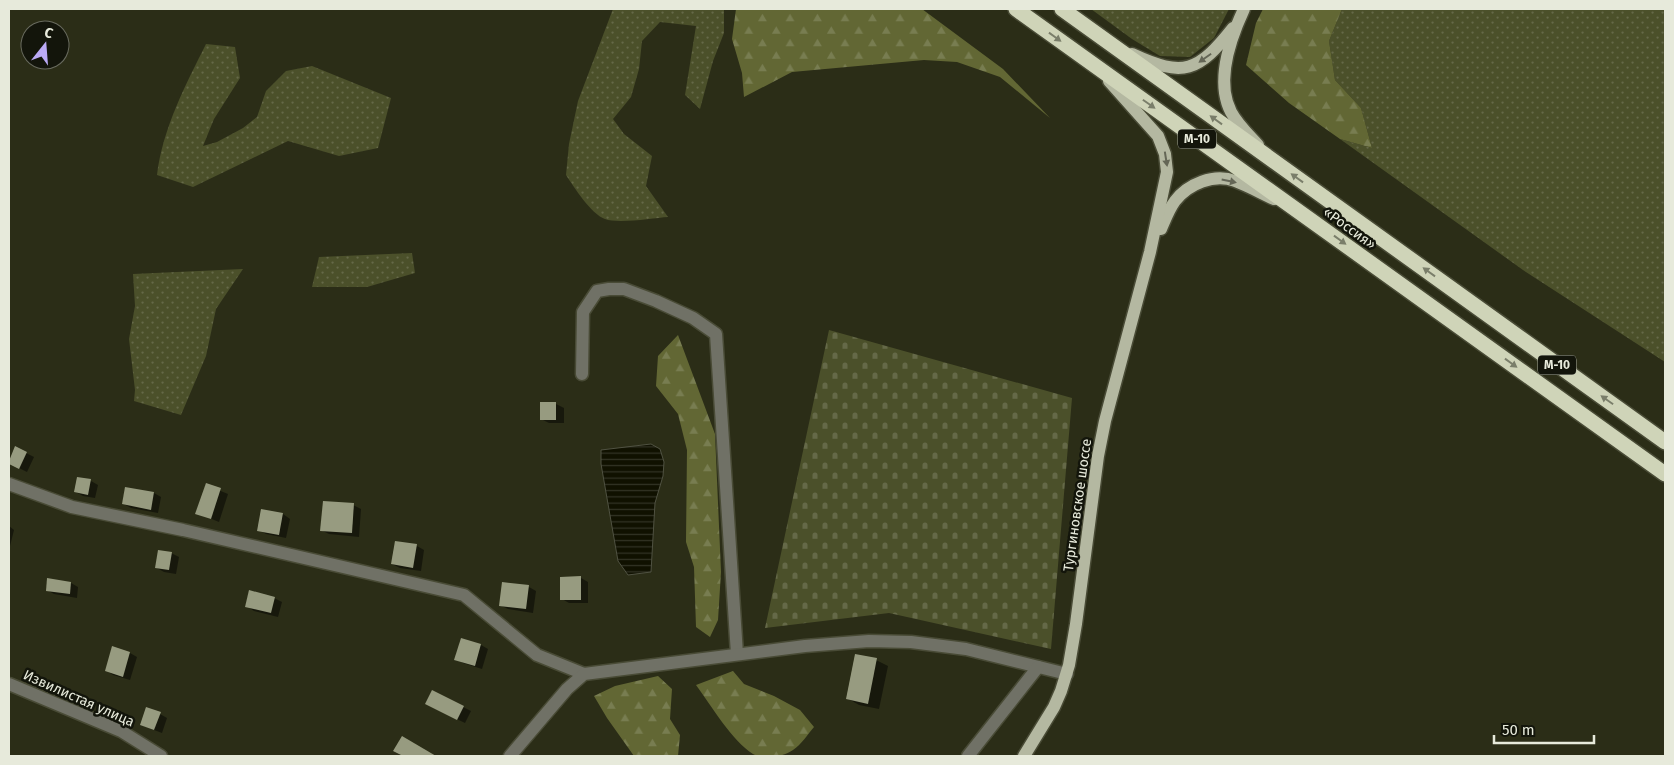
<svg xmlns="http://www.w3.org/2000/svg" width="1674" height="765" font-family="'Fira Sans',sans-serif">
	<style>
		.grass { fill: url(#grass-dots) }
		.forest { fill: url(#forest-firs) }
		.cemetery { fill: url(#cemetery-stones) }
		.water { fill: url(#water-rules); stroke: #505242 }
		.shadow { fill: #0007 }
		.building { fill: #979b80 }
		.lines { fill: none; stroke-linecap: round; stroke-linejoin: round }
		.minor-casing { stroke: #494b36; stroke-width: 15 }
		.major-casing { stroke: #494b36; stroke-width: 15 }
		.highway-casing { stroke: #494b36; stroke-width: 18 }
		.minor { stroke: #707166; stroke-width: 12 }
		.major { stroke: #b4b8a1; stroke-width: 12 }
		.highway { stroke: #cfd4b8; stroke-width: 15 }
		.oneway { fill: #7a7e6a }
		.oneway2 { fill: #646656 }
		.labels { text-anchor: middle; stroke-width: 5; stroke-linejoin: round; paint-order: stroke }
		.shield { fill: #13150b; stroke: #a7aa9d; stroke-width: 1 }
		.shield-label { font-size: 12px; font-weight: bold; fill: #e7eadb }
		.street-label { font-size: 14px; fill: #e7eadb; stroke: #13150b }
	</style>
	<defs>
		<pattern id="grass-dots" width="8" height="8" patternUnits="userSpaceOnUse" patternTransform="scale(1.25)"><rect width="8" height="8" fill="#4b502a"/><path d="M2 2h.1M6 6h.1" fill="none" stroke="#656948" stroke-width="1.8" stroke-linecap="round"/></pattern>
		<pattern id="forest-firs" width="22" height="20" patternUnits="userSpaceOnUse" patternTransform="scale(1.25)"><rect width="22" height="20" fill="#626734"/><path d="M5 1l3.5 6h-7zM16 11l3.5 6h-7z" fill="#787d51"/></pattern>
		<pattern id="cemetery-stones" width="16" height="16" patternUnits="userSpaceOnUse" patternTransform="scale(1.25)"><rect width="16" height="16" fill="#4b502a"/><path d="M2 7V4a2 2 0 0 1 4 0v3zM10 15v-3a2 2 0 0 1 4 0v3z" fill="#656948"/></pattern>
		<pattern id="water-rules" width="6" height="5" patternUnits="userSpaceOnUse" patternTransform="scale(1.25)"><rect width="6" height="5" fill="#101100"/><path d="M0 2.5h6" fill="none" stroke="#333425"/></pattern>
	</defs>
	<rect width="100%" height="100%" fill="#2b2d17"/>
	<g class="grass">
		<path d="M 613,9 L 724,9 L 724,33 L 713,61 L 700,109 L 685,95 L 696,26 L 660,22 L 642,41 L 639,69 L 631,97 L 613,119 L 624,134 L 652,156 L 646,186 L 668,217 C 654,218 618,224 605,219 C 591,214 574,187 566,175 L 569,144 L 578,101 Z"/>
		<polygon points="1091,9 1229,9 1214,38 1190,57 1160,56 1132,39"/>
		<polygon points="1342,9 1665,9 1665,362 1523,270 1340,139 1372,148 1361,108 1335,80 1329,41"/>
		<path d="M 206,44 L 235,47 L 240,78 L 214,119 L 203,146 L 217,142 L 243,128 L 257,117 L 266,91 L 286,71 L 312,66 L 391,98 L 378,148 L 339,156 L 288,141 L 193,187 L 157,175 C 163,128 185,86 206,44 Z"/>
		<polygon points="412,253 415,273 367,287 312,287 319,257"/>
		<polygon points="243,269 216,309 206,356 181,415 134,401 135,390 129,339 135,306 133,274"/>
	</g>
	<g class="forest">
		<polygon points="736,9 922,9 1003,69 1050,118 1000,77 957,62 924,60 792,72 744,97 742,73 732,39"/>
		<polygon points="1263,9 1342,9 1329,41 1335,80 1361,108 1372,148 1340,139 1289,103 1246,65 1256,23"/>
		<polygon points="678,335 715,434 721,572 718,620 710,637 696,627 694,567 686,542 687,450 678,414 656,386 658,356"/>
		<path d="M 733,671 L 744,684 L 774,696 L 800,710 L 814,727 C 808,734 801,745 793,750 C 783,757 764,760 753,754 C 732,741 711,705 696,685 Z"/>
		<polygon points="658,676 672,689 670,719 680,735 678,756 634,756 607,718 594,696 615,686"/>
	</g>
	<polygon class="cemetery" points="829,330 1072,398 1051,649 889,613 765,628"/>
	<polygon class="water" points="651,444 660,449 664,462 663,476 655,503 651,572 628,575 618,561 601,464 601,450"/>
	<g class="shadow">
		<polygon points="541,404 556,404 564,408 564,423 549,423 541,419"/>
		<polygon points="16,448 34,457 27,472 9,463"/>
		<polygon points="91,481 98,485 95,498 83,496 76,492"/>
		<polygon points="206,485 228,494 219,522 197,513"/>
		<polygon points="126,488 154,493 161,497 158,513 131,508 124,504"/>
		<polygon points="353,505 361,509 359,537 329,534 321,530"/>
		<polygon points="283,514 290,519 286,538 266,534 259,530"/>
		<polygon points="9,526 14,530 10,546 9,546"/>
		<polygon points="417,546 424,550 421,571 400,568 392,564"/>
		<polygon points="171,553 179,557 176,574 164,572 157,568"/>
		<polygon points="581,578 588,582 588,603 569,603 562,599"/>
		<polygon points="48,580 71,583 78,587 77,598 54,594 47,590"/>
		<polygon points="529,587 536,591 533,613 508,609 500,605"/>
		<polygon points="274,598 282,602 278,617 254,611 247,606"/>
		<polygon points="481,645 488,649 482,669 463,663 456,659"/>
		<polygon points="130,653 137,657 130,680 113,675 106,670"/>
		<polygon points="876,660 888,666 879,709 859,705 847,698"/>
		<polygon points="463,707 471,711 465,723 434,708"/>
		<polygon points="160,714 167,718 162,733 141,725"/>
	</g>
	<g class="building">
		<rect x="540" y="402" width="16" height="18"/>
		<polygon points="15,446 27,452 19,469 9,464 9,461"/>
		<polygon points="77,477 91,479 88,495 74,492"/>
		<polygon points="206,483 221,488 211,519 195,514"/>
		<polygon points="125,487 154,492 151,510 122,504"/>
		<polygon points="323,501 354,503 352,533 320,531"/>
		<polygon points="261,509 283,513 279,535 257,531"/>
		<polygon points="395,541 417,544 413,568 391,564"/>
		<polygon points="158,550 172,552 169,570 155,568"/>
		<polygon points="581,576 581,600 560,600 560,577"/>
		<polygon points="47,578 71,582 70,594 46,591"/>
		<polygon points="502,582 529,585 526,609 499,606"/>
		<polygon points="249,590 275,597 271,613 245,607"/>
		<polygon points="461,638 481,644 475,666 454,660"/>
		<polygon points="112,646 130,652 123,677 105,671"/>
		<polygon points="855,654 877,658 868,704 846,699"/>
		<polygon points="432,690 464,706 457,720 425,704"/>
		<polygon points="146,707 161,712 154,730 140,725"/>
		<polygon points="402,736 436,756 403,756 393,751"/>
	</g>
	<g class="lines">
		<g class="minor-casing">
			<g id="minor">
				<polyline points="582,374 583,312 597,291 609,289 624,289 656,301 693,318 716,334 737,654"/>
				<polyline points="9,484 72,507 183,530 464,595 537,655 584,674"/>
				<polyline points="9,684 121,731 161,756"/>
				<polyline points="510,756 567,689 584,674 805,646 869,641 911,642 966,649 1067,674"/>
				<polyline points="968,756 1038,667"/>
			</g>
		</g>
		<g class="major-casing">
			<g id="major">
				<path d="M 1244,9 C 1230,39 1215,81 1231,112 C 1238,125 1249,135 1258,145"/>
				<path d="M 1132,54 C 1184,78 1198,72 1233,28"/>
				<path d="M 1161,229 C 1165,220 1169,209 1175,201 C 1188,184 1214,173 1235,181 C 1248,186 1261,193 1274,199"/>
				<polyline points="1024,756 1054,707 1061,691 1069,665 1076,624 1098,456 1105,421 1150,252 1167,172 1165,154 1158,136 1109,81"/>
			</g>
		</g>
		<g class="highway-casing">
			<g id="highway">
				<polyline points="1016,9 1665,474"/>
				<polyline points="1062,9 1665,442"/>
			</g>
		</g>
		<use href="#minor" class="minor"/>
		<use href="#major" class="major"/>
		<use href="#highway" class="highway"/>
	</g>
	<defs><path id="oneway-solid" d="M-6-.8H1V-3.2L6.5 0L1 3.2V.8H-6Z" transform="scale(1.25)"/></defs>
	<g class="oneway">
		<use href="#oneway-solid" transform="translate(1055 37) rotate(36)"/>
		<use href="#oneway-solid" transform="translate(1149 104) rotate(35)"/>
		<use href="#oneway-solid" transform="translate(1216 120) rotate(-144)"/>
		<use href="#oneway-solid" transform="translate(1297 178) rotate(-144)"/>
		<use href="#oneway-solid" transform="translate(1340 240) rotate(36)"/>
		<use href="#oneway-solid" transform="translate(1429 272) rotate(-144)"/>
		<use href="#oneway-solid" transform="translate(1511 363) rotate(36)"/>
		<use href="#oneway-solid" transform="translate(1607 400) rotate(-145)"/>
	</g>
	<g class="oneway2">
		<use href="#oneway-solid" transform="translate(1205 58) rotate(145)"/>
		<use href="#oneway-solid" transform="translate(1166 159) rotate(81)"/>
		<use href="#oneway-solid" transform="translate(1229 181) rotate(12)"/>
	</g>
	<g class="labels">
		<g class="shield">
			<rect x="1178" y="129.5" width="38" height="19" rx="4"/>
			<rect x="1538" y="355.5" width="38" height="19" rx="4"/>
		</g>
		<g class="shield-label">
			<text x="1197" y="143">М-10</text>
			<text x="1557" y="369">М-10</text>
		</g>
		<g class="street-label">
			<text transform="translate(1350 228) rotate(36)" y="5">«Россия»</text>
			<text transform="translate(1077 505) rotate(-82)" y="5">Тургиновское шоссе</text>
			<text transform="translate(79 698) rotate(24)" y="5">Извилистая улица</text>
		</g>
	</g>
	<rect width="1674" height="765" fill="none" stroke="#e7eadb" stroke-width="20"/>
	<g transform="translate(45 45) rotate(17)"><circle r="24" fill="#13150b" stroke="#686a5e"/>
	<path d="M0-4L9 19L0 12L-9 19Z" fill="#bbaaf6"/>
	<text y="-8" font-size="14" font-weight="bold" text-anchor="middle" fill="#e7eadb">С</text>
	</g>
	<path d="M1494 735v8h100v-8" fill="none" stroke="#e7eadb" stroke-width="2.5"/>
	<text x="1502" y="735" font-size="15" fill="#e7eadb" stroke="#13150b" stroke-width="4" paint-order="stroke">50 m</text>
</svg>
